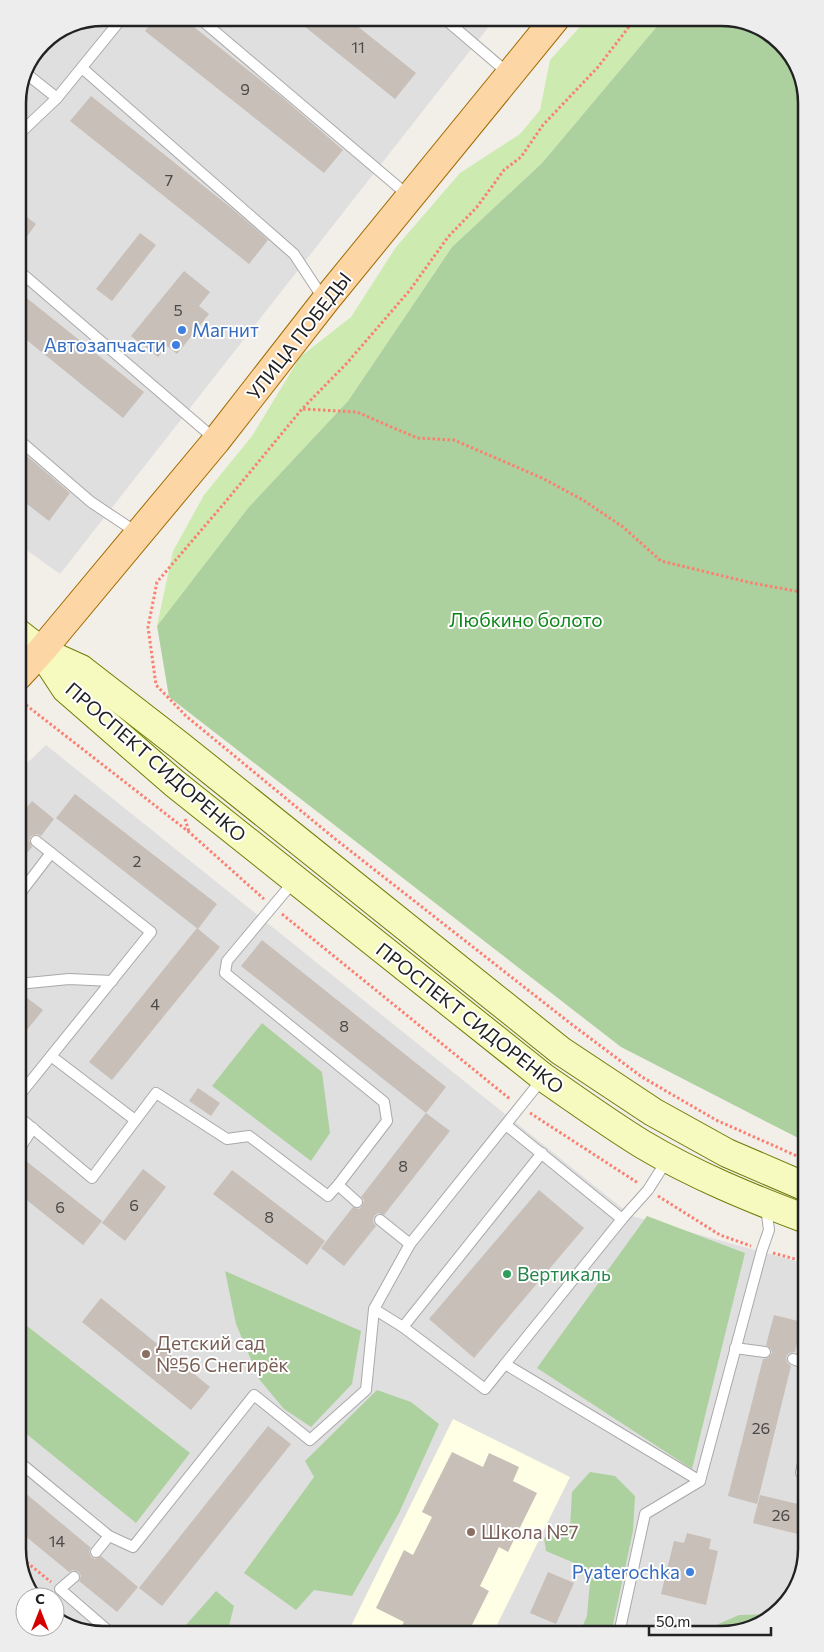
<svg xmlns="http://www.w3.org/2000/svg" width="824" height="1652" font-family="Commissioner,sans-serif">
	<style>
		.residential { fill: #e0dfdf }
		.education { fill: #ffffe5 }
		.grass { fill: #cdebb0 }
		.forest { fill: #add19e }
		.building { fill: #c7bfb8 }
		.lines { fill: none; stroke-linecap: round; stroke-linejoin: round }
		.lane-casing { stroke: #a9a9a9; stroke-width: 12 }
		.secondary-casing { stroke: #707d05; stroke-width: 30 }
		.primary-casing { stroke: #a06b00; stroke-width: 30 }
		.path { stroke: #fa8072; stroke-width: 3; stroke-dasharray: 2.5 2.5; stroke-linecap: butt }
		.lane { stroke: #fff; stroke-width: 10 }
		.secondary { stroke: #f7fabf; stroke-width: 28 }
		.primary { stroke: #fcd6a4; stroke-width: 28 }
		.shop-dot { fill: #3f7fe0; stroke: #fff; stroke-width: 2 }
		.leisure-dot { fill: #2e9e5b; stroke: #fff; stroke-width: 2 }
		.education-dot { fill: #8d6e63; stroke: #fff; stroke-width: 2 }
		.labels { text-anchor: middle; stroke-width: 4; stroke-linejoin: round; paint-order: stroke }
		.number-label { font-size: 16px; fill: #4b4948 }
		.shop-label { font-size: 19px; fill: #366cbe; stroke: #fff; text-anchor: end }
		.street-label { font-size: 19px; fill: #222; stroke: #fff }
		.park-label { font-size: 19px; fill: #0c8416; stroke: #fff }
		.leisure-label { font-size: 19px; fill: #27864d; stroke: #fff; text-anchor: start }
		.education-label { font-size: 19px; fill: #785e54; stroke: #fff; text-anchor: start }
		.rim { fill: none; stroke: #222; stroke-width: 2.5 }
	</style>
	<rect width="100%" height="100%" fill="#f2efe9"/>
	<g class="residential">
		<polygon points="494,20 60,574 18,544 18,98 43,42 71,24"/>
		<polygon points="46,745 632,1216 806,1264 806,1549 792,1597 753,1628 98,1634 55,1618 55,1597 36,1597 24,1581 18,1549 18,772"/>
	</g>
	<polygon class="education" points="453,1419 570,1477 494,1631 348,1632"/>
	<polygon class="grass" points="664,18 542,163 452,247 348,401 248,508 157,626 173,551 204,495 252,436 300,357 351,317 396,247 460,173 520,134 540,110 550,60 587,19"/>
	<g class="forest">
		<polygon points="664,18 727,18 773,35 800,71 806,103 806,1142 621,1047 169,697 157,626 248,508 348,401 452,247 542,163"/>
		<polygon points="262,1023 322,1072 330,1133 311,1161 212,1086"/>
		<polygon points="647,1216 745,1253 692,1469 537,1368"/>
		<polygon points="225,1271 361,1331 352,1384 311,1427 284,1409 259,1379 236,1324"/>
		<polygon points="18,1319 190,1453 136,1523 18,1427"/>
		<polygon points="377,1390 411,1402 439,1424 399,1513 352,1596 314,1590 296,1610 244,1573 314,1477 305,1461"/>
		<polygon points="590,1472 615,1476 635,1496 633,1531 612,1629 581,1630 587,1616 591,1570 546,1551 544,1538 556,1529 570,1528 572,1492"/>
		<polygon points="216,1591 234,1606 228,1630 224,1633 178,1634"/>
		<polygon points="771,1614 753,1628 707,1629 739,1615"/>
	</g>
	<g class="building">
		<polygon points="351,21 416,73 395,99 299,22"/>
		<polygon points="151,23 189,23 283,98 343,150 324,173 145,31"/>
		<polygon points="91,96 230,207 268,240 249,264 70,121"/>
		<polygon points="18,210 36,224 18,249"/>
		<polygon points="140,233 156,245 112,301 96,289"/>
		<polygon points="184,271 210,292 199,306 209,314 177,354 167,346 158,357 131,336"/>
		<polygon points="18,291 144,392 123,418 18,333"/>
		<polygon points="18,448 70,493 49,521 18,497"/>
		<polygon points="75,794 217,904 198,929 56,818"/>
		<polygon points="32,801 54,819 41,836 37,834 31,836 29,840 32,847 18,864 18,818"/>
		<polygon points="197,928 220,947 112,1080 89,1062"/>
		<polygon points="262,940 446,1087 426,1113 241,966"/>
		<polygon points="18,991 43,1010 18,1041"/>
		<polygon points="198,1088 220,1103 211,1116 189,1101"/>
		<polygon points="426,1113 450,1131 384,1215 378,1213 374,1216 373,1222 376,1226 344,1266 321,1248 353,1207 359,1209 362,1206 364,1200 361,1197"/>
		<polygon points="21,1157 102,1221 83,1245 18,1193 18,1158"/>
		<polygon points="143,1169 166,1187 125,1241 102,1223"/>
		<polygon points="232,1170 325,1241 307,1265 213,1194"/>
		<polygon points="539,1190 584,1228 474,1358 429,1319"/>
		<polygon points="101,1298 210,1387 191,1410 82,1322"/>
		<polygon points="774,1315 806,1323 806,1337 799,1335 795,1352 789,1353 786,1357 787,1363 791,1366 757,1504 728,1496 763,1359 768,1358 772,1353 771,1349 766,1345"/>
		<polygon points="268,1426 291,1444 162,1606 139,1588"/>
		<polygon points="452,1452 483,1467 489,1453 519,1467 513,1481 537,1493 508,1552 499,1547 480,1586 489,1591 469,1631 399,1631 404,1622 376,1608 404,1550 413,1555 432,1517 422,1512"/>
		<polygon points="18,1487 91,1548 89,1551 91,1557 95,1559 101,1556 138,1587 117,1612 79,1581 81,1576 79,1572 73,1570 69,1572 18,1530"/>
		<polygon points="760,1495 806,1506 806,1536 753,1523"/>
		<polygon points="687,1533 711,1539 709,1549 718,1551 706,1605 661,1594 674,1541 684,1543"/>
		<polygon points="548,1572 574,1583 556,1624 530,1613"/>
	</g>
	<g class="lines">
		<g class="lane-casing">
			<g id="lane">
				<polyline points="446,20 508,73"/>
				<polyline points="205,23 410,197"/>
				<polyline points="82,68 294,254 325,301"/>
				<polyline points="28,75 57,98"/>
				<polyline points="18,135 57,98 118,23"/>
				<polyline points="18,270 216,440"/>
				<polyline points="18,439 91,502 139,534"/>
				<polyline points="294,881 227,961 225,973 384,1102 387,1121 338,1185"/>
				<polyline points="18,896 51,853"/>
				<polyline points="18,984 69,979 112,981"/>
				<polyline points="51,1056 135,1120"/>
				<polyline points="18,1097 151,932 36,841"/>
				<polyline points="18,1116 92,1178 156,1093 227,1139 249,1136 328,1196 338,1185 357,1202"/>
				<polyline points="506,1125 622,1219 648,1190 667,1160"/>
				<polyline points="18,1151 33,1128"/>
				<polyline points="622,1219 505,1364 700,1481"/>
				<polyline points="380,1220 410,1244"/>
				<polyline points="374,1309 403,1327"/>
				<polyline points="735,1348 765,1352"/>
				<polyline points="793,1359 806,1364"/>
				<polyline points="505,1364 485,1389 403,1327 542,1153"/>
				<polyline points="18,1461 109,1536 133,1547 254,1395 310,1440 366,1390 374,1309 410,1244 543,1078"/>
				<polyline points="806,1474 801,1473 806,1448"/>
				<polyline points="96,1552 109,1536"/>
				<polyline points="74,1577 60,1589 112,1634"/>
				<polyline points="620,1629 645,1514 700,1481 762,1250 769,1230 766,1207"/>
			</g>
		</g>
		<g class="secondary-casing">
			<g id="secondary">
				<polyline points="18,633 41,651 81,669 179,745 561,1051 653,1112 727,1153 806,1187"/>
				<path d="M 41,651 L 66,689 L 174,783 L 543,1077 C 576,1100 608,1123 642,1144 C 694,1175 750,1198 806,1219"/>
			</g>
		</g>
		<g class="primary-casing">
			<polyline id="primary" points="18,676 41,651 216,441 325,301 555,19"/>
		</g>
		<g class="path">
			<polyline points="635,19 598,67 543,125 521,157 504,170 477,207 448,237 410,290 347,363 302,409 227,500 157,582 148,627 156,685 186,716 334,838 570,1023 642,1077 716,1120 806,1160"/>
			<polyline points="303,409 357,412 417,438 454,440 542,478 583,500 623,527 661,561 752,583 806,593"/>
			<polyline points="26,705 189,832 264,899"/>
			<polyline points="185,819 189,832"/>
			<polyline points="282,914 510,1099"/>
			<polyline points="530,1113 638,1183"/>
			<polyline points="658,1196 720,1235 751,1246"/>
			<polyline points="773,1253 806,1262"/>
			<polyline points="19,1556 51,1582"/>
		</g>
		<use href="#lane" class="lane"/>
		<use href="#secondary" class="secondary"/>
		<use href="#primary" class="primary"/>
	</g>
	<g class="shop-dot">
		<circle cx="182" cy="330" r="5"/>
		<circle cx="176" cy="345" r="5"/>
		<circle cx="690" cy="1572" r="5"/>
	</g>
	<circle class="leisure-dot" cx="507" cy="1274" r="5"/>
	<g class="education-dot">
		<circle cx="146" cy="1354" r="5"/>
		<circle cx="471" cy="1532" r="5"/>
	</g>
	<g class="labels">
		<g class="number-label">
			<text x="358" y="53">11</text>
			<text x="245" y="95">9</text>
			<text x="169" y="186">7</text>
			<text x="178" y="316">5</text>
			<text x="137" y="867">2</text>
			<text x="155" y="1010">4</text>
			<text x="344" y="1032">8</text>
			<text x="403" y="1172">8</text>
			<text x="134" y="1211">6</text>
			<text x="60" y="1213">6</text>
			<text x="269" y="1223">8</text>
			<text x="761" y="1434">26</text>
			<text x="781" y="1521">26</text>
			<text x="57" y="1547">14</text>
		</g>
		<g class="shop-label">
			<text x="192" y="337" text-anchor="start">Магнит</text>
			<text x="166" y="352">Автозапчасти</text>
			<text x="680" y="1579">Pyaterochka</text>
		</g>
		<g class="street-label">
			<text transform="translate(299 336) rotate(-52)" y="7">УЛИЦА ПОБЕДЫ</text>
			<text transform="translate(156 762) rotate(41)" y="7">ПРОСПЕКТ СИДОРЕНКО</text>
			<text transform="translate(470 1018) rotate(38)" y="7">ПРОСПЕКТ СИДОРЕНКО</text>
		</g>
		<g class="park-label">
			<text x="526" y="627">Любкино болото</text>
		</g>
		<g class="leisure-label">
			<text x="517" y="1281">Вертикаль</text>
		</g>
		<g class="education-label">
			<text x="156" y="1350">Детский сад<tspan x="156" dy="22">№56 Снегирёк</tspan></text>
			<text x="481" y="1539">Школа №7</text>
		</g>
	</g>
	<path d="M0 0H824V1652H0ZM103 26H721A77 77 0 0 1 798 103V1549A77 77 0 0 1 721 1626H103A77 77 0 0 1 26 1549V103A77 77 0 0 1 103 26Z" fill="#ededed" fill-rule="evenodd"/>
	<path class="rim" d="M103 26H721A77 77 0 0 1 798 103V1549A77 77 0 0 1 721 1626H103A77 77 0 0 1 26 1549V103A77 77 0 0 1 103 26Z"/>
	<g transform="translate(40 1612)"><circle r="24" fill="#ffffff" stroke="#a7a7a7"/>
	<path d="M0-4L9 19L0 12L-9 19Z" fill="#d40000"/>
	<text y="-8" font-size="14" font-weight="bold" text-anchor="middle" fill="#222222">С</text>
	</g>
	<path d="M649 1627v8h122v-8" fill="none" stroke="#222222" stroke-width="2.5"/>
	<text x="656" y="1627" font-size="15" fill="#222222" stroke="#ffffff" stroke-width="4" paint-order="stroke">50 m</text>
</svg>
